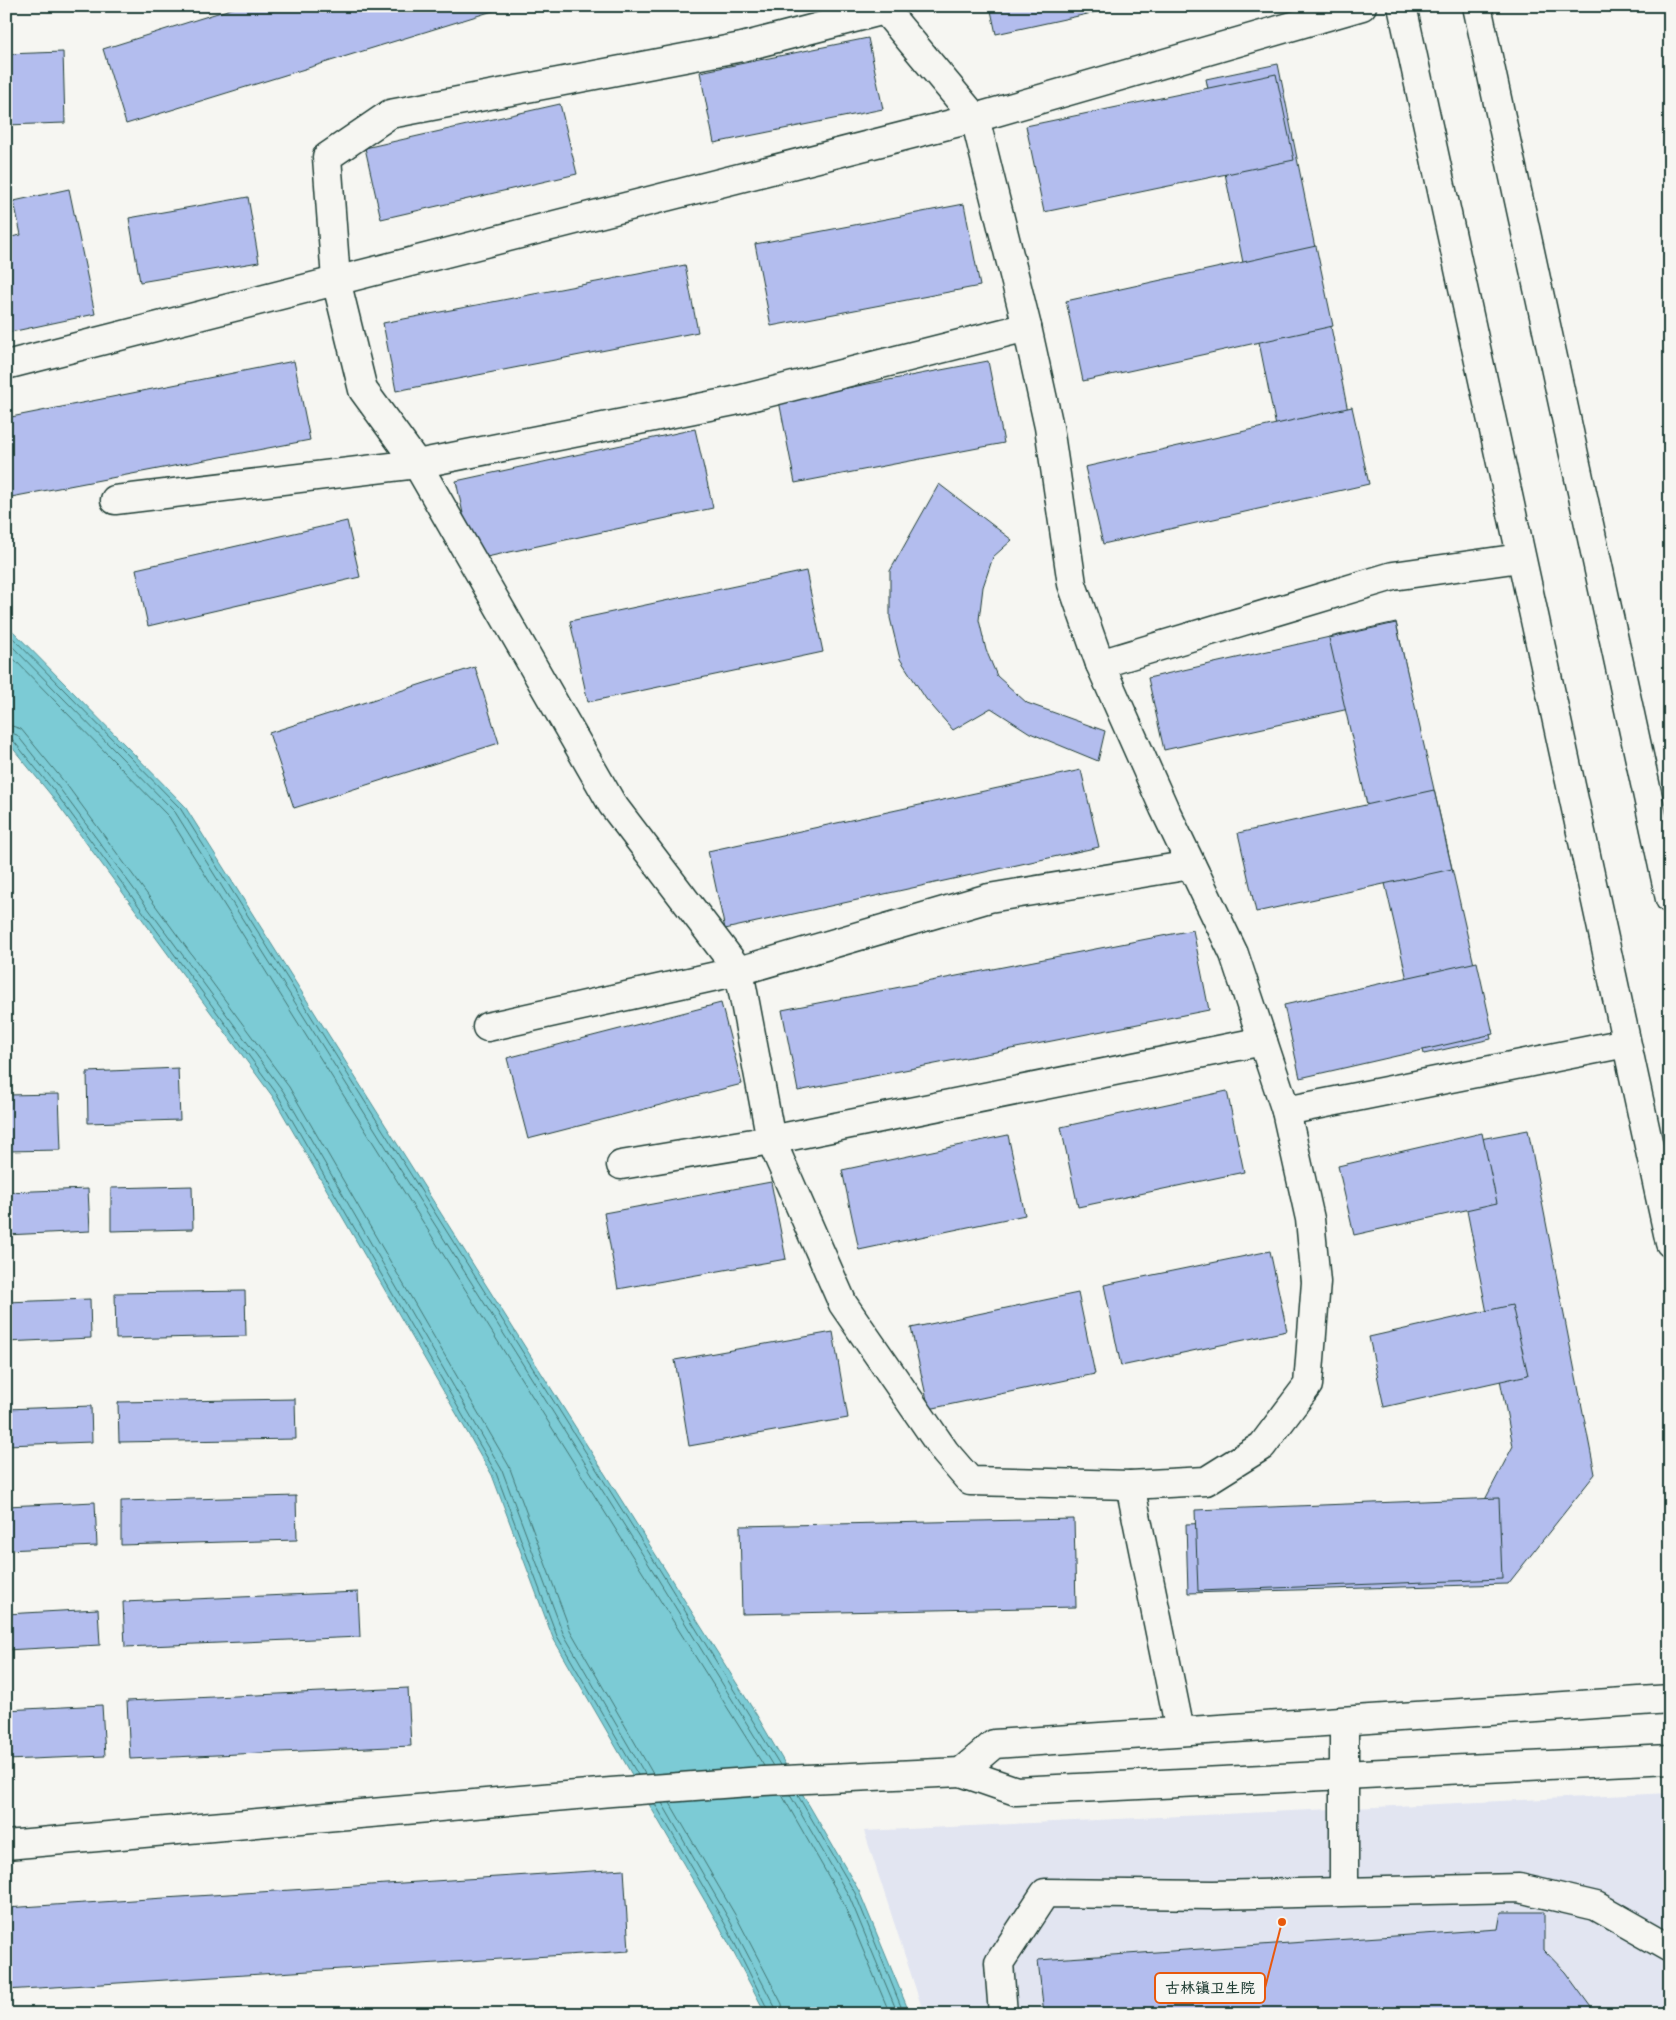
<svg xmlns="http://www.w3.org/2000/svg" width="1676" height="2020" font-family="Delius,'LXGW WenKai TC',sans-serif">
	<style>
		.built { fill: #e2e5f1 }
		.water { fill: #7bcbd5; stroke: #569295 }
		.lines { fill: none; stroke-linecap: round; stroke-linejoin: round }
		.shore { stroke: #447674; stroke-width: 1 }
		.building { fill: #b3bdee; stroke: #1f3d34 }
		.minor-casing { stroke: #1f3d34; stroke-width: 31 }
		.major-casing { stroke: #1f3d34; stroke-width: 31 }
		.minor { stroke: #f6f6f2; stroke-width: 28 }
		.major { stroke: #f6f6f2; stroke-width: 28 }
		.leader { fill: none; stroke: #e8590c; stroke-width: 2 }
		.callout-dot { fill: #e8590c; stroke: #f6f6f2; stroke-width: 2 }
		.callout { fill: #f6f6f2; stroke: #e8590c; stroke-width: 2 }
		.callout-label { font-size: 15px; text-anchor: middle; font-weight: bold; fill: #1f3d34 }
	</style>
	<rect width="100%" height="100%" fill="#f6f6f2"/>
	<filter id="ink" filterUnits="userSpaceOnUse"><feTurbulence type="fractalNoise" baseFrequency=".02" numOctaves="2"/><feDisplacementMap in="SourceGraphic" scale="10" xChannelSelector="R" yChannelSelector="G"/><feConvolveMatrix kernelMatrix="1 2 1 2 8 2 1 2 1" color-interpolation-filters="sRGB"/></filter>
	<g filter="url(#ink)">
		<polygon class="built" points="1670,1793 1670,2014 924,2014 864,1831"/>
		<polygon class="water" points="6,624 184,805 756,1714 859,1891 910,2014 766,2014 720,1927 553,1638 492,1475 273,1097 51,795 6,740"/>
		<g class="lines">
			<g class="shore">
				<polyline points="6,631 180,808 658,1567 780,1765"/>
				<polyline points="6,640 175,812 653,1571 773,1766"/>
				<polyline points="6,651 169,817 764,1766"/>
				<polyline points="6,724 21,729 66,784 289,1087 509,1466 570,1630 653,1774"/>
				<polyline points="6,731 17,735 60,789 283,1091 502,1470 563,1633 645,1774"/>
				<polyline points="6,737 12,739 55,792 277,1094 496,1473 557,1636 638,1775"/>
				<polyline points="797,1794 855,1893 904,2014"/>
				<polyline points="782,1795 842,1900 890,2014"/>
				<polyline points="790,1795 849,1896 898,2014"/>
				<polyline points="662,1803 730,1921 775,2007 776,2014"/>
				<polyline points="670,1803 737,1918 782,2004 783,2014"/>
				<polyline points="655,1804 725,1924 770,2014"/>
			</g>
		</g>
		<g class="building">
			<polygon points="240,6 509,6 126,124 103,49"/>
			<polygon points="990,6 1124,6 996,34"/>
			<polygon points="868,38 883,109 714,143 700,72"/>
			<polygon points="63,52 65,123 6,125 6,54"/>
			<polygon points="1278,64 1362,481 1290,496 1206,79"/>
			<polygon points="1276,74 1294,160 1044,212 1026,126"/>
			<polygon points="560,104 577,174 381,219 365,148"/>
			<polygon points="69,189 95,314 6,333 6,238 21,235 14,201"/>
			<polygon points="248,197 259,262 140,282 129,218"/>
			<polygon points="964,204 980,286 771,326 755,244"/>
			<polygon points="1316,246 1333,326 1083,381 1066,301"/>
			<polygon points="685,265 698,332 396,391 383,323"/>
			<polygon points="294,361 310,440 6,498 6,418"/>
			<polygon points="988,361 1004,443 795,483 779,401"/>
			<polygon points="1352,407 1369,484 1103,544 1085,467"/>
			<polygon points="695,429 713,508 473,560 456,481"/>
			<polygon points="939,484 1012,540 993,557 983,587 979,620 986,650 997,676 1027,703 1105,731 1098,761 1030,733 991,708 953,730 926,699 900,659 890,618 890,571"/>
			<polygon points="347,521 360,577 148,626 136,569"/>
			<polygon points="806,571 823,652 588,702 570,621"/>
			<polygon points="1396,622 1412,695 1164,750 1148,678"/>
			<polygon points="1396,623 1491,1039 1424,1054 1329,638"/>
			<polygon points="475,667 499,743 294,808 269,733"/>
			<polygon points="1081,770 1099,847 725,929 708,851"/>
			<polygon points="1434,790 1452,869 1256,912 1238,833"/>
			<polygon points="1193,930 1209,1010 798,1091 782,1010"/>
			<polygon points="1477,962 1493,1034 1300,1078 1284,1005"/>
			<polygon points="721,1003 742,1084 528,1139 507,1058"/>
			<polygon points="178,1068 180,1120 88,1123 87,1072"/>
			<polygon points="1227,1091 1244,1172 1078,1207 1061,1127"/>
			<polygon points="59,1094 61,1150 6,1151 6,1095"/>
			<polygon points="1528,1130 1595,1474 1508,1584 1188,1593 1186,1524 1477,1515 1513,1446 1454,1144"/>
			<polygon points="1482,1133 1497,1203 1354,1235 1338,1166"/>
			<polygon points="1008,1135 1025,1215 859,1250 842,1170"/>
			<polygon points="771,1182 786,1259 618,1289 604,1213"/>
			<polygon points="192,1186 193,1229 111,1231 111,1188"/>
			<polygon points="88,1189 90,1231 6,1235 6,1192"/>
			<polygon points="1270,1251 1287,1331 1121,1366 1104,1285"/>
			<polygon points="245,1291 246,1336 116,1339 115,1293"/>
			<polygon points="1078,1293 1095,1374 929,1409 911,1328"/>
			<polygon points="90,1299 91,1338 6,1342 6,1302"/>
			<polygon points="1512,1305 1528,1375 1384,1407 1369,1337"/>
			<polygon points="833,1332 848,1418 689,1446 675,1360"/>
			<polygon points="295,1399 296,1439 119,1442 118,1402"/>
			<polygon points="91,1406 92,1442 6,1445 6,1409"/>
			<polygon points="296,1496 297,1540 121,1545 121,1501"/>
			<polygon points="1499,1498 1502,1579 1198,1591 1195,1510"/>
			<polygon points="95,1502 97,1546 6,1550 6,1506"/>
			<polygon points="1074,1519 1076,1607 742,1614 740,1526"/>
			<polygon points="358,1592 360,1637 125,1647 123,1602"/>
			<polygon points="98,1609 100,1645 6,1650 6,1614"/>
			<polygon points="408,1688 411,1746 130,1759 127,1701"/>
			<polygon points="102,1705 105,1756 6,1760 6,1710"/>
			<polygon points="624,1869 629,1951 6,1990 6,1908"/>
			<polygon points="1501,1912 1544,1912 1544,1950 1565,1972 1596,2014 1044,2014 1038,1960 1498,1929"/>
		</g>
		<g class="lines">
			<g class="minor-casing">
				<g id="minor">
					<polyline points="6,365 975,118 1027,327 1049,427 1072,584 1100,664 1164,808 1234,954 1286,1111 1310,1219 1316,1282 1308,1385 1262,1446 1206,1481 1130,1485"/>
					<polyline points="115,500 417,464 734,401 1027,327"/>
					<polyline points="1100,664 1393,576 1520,558"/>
					<polyline points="487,1027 739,971 989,898 1191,865"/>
					<polyline points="1286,1111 1626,1043"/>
					<polyline points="621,1165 771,1140 1263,1041"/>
					<polyline points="1344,1722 1344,1891"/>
					<polyline points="1180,1731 1130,1485 970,1481 945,1452 843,1304 771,1140 739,971 612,804 417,464 363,390 336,280 327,157 390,114 742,47 885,10 975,118 1362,6"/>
					<polyline points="961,1772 1016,1791 1670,1759"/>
					<polyline points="6,1845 611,1792 763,1781 961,1772 994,1744 1670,1699"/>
					<polyline points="1003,2014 999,1963 1045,1893 1213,1895 1519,1888 1596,1906 1670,1948"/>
				</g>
			</g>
			<g class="major-casing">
				<g id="major">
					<polyline points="1402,6 1670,1243"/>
					<polyline points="1477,6 1670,899"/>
				</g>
			</g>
			<use href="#minor" class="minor"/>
			<use href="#major" class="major"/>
		</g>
	</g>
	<path class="leader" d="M1282 1922L1265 1988"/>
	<circle class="callout-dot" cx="1282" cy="1922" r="5"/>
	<rect class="callout" x="1155" y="1973" width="110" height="30" rx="5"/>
	<g class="callout-label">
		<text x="1210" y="1993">古林镇卫生院</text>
	</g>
	<rect width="1676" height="2020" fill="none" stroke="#f6f6f2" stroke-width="25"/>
	<rect x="12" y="12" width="1651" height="1995" fill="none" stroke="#1f3d34" stroke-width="2" filter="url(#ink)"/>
</svg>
